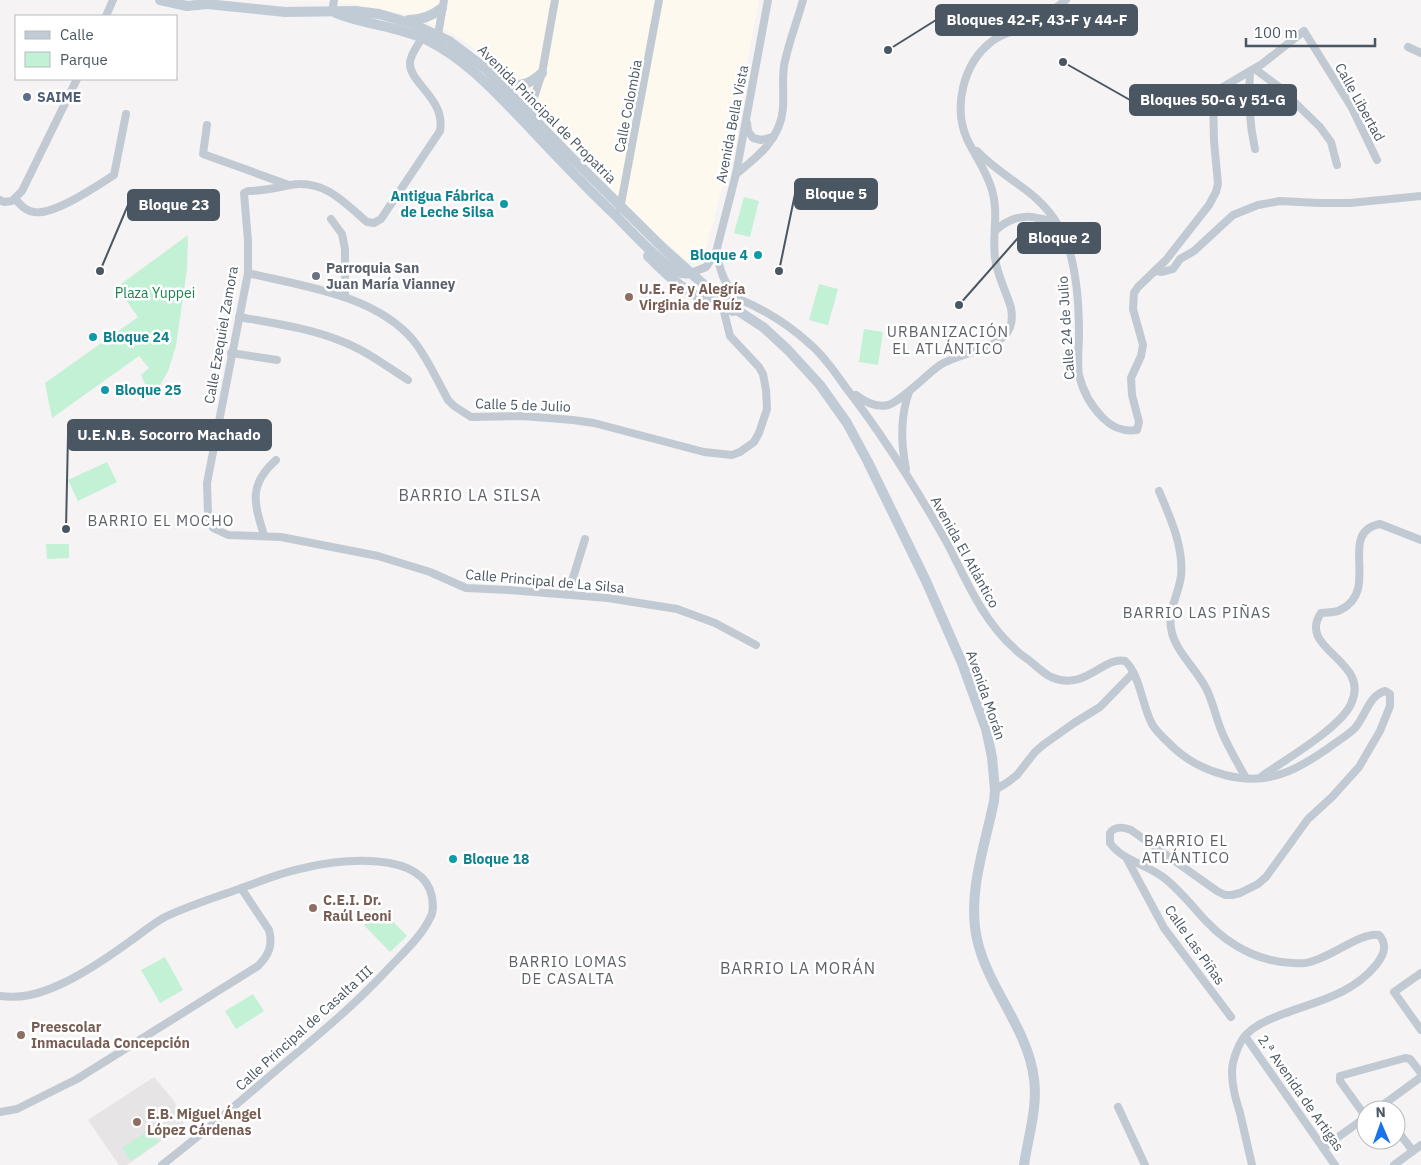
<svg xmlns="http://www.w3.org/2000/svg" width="1421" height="1165" font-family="'IBM Plex Sans',sans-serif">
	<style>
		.commercial { fill: #fdf9ef }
		.education { fill: #e6e4e5 }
		.green { fill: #c3f1d5 }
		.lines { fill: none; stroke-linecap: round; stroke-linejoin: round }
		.street { stroke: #c1cad2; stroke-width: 8 }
		.secondary { stroke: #c1cbd6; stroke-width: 10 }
		.service-dot { fill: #5c6f8a; stroke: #fff; stroke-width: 2 }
		.culture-dot { fill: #0f9aa8; stroke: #fff; stroke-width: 2 }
		.worship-dot { fill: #6b7280; stroke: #fff; stroke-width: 2 }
		.education-dot { fill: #8d6e63; stroke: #fff; stroke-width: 2 }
		.labels { text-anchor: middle; stroke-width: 5; stroke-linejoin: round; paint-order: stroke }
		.service-label { font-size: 14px; font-weight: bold; fill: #4e5e75; stroke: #fff; text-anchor: start }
		.street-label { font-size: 14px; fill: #4a5661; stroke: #fff }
		.culture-label { font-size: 14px; font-weight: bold; fill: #0d838f; stroke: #fff; text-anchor: start }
		.worship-label { font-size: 14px; font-weight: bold; fill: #5b616d; stroke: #fff; text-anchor: start }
		.education-label { font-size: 14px; font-weight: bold; fill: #785e54; stroke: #fff; text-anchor: start }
		.park-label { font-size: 14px; fill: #17864f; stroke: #fff }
		.neighbourhood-label { font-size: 15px; letter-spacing: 1px; fill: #5f6368; stroke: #fff }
		.quarter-label { font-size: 16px; letter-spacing: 1px; fill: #5f6368; stroke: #fff }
		.leader { fill: none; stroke: #4a5661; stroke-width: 2 }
		.callout-dot { fill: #4a5661; stroke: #fff; stroke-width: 2 }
		.callout { fill: #4a5661; stroke: #4a5661; stroke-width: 2 }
		.callout-label { font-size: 15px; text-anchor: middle; font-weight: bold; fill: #fff }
	</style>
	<rect width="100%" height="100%" fill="#f5f3f3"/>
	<polygon class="commercial" points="243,0 759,0 731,152 703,262 697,264 690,263 644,224 550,129 508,72 450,32 410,15 353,4 325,1"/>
	<polygon class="education" points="154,1077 174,1101 181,1116 184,1125 127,1165 119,1165 88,1120"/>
	<g class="green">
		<polygon points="744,197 759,201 750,237 734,233"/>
		<polygon points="188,235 187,269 176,346 168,371 152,399 141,375 149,368 139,356 52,418 45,383 138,317 117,287"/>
		<polygon points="819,284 838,289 828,325 809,320"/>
		<polygon points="864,329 883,332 878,365 859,362"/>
		<polygon points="107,462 117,482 78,501 68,480"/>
		<polygon points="46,544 69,544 69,558 47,559"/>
		<polygon points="381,909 407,936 390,952 364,925"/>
		<polygon points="165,957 183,990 160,1003 141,970"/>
		<polygon points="253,994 264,1011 236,1029 225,1011"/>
		<polygon points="151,1129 159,1142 131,1161 122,1148"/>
	</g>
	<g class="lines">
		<g class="street">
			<polyline points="332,12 334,0"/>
			<polyline points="106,16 113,0"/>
			<path d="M 422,38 C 418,45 410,55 410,63 C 409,83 446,99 440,131 L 381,219 L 374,223 L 367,222 C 344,202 324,179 290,185 C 276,188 263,191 248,191 L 244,193 L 248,241 L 248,273 L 207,483 L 208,514 L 213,528 L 228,535 L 281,537 L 378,556 L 430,572 L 466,588 L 509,590 L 608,598 L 677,609 L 715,623 L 756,645"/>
			<polyline points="436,39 438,35 444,0"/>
			<polyline points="1408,47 1421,53"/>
			<polyline points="1255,69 1279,87 1320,127 1331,142 1337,165"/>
			<path d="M 1250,72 C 1248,99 1249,122 1255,149"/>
			<polyline points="528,116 542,73 555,0"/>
			<polyline points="747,123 748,131 753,138 761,140 773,137"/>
			<polyline points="207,125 203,154 289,185"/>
			<path d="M 977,151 C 1003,179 1037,189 1058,225"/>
			<path d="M 736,174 C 758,157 781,138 783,108 C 784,94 782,80 784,66 C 788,44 797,22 803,0"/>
			<path d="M 15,199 C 21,205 25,211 34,212 C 53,216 97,186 114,175 L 126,114"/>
			<polyline points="0,200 4,202 12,201 22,191 77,79"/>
			<polyline points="620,209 659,0"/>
			<polyline points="331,219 342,234 345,249 345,297"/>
			<path d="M 995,231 C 1006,220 1022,214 1037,218 C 1043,219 1054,222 1058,226 C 1063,230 1067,240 1068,246 C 1077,274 1079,304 1079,333 C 1079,347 1077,362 1079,375 C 1083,392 1091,406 1103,418 C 1113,428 1123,432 1137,430 L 1139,422 L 1132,395 L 1131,378 L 1141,356 L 1143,345 L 1133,309 L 1134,293 L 1138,287 L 1166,260 L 1209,205 L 1216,192 L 1218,184 L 1214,141 L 1213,98 L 1223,87 L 1262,64 L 1304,31 L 1352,108 L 1377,160"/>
			<path d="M 716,252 C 720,268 723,283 735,294"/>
			<polyline points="1155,271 1162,272 1173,269 1180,259 1194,251 1233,215 1258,205 1280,201 1318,203 1350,203 1421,196"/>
			<path d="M 248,273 C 302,286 375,295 413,340 C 427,357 437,380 448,400 L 454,406 L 471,417 L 522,416 L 573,420 L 594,423 L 704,452 L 732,455 L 740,452 L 754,442 L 759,433 L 767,409 L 766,390 L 763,374 L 759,367 L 730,336 L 723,308"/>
			<polyline points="691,273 706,267 716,252 736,174 768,0"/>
			<path d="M 710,288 C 749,301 780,317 811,345 C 825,357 836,374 847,389 C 884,437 916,488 946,541 C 966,579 982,620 1015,649 C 1019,654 1025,657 1030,661 C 1036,666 1043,673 1051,677 C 1086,692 1102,656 1125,661 C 1140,674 1142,706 1152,724 C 1157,733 1167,741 1175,749 C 1202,773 1246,786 1281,774 C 1297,769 1314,758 1327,749 C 1336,742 1347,736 1355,728 C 1365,717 1369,695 1385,691 L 1390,694 L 1390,706 L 1380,731 L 1359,767 L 1332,797 L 1308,819 L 1266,877 L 1258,884 L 1240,893 L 1232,895 L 1225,895 L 1217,891 L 1131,830 C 1124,827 1115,826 1110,833 L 1110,843 C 1123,861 1146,864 1163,877 C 1180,890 1192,906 1206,921 C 1231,948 1267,966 1305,963 C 1328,960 1361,931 1379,935 C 1388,945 1384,955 1376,965 C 1349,998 1310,1002 1273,1018 C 1263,1022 1248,1030 1242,1040 C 1237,1048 1232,1062 1232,1072 C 1232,1087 1236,1100 1240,1113 C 1244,1130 1248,1148 1252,1165"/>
			<path d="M 239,317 C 273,323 309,328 341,341 C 365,350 386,366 408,380"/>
			<polyline points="231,353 277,360"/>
			<path d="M 856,395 C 865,402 876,408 888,405 C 900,402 927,374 940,365 C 960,353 987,352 1004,336 C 1012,329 1013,319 1011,308 C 1006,291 997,275 995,258 C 992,235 999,213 992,190 C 987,172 975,156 967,139 C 953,107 963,64 991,42 C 1003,32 1018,31 1032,24 C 1044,18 1055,8 1066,0"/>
			<path d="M 906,469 C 901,444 900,417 909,392"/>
			<path d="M 1159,491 C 1170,517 1184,547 1181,576 C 1179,593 1168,610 1171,628 C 1174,651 1197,669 1207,690 C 1213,703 1216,717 1221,730 C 1228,747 1237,762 1246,778"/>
			<path d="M 264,535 C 254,503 248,485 276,460"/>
			<polyline points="568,594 585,539"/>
			<path d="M 1262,776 C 1285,760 1340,728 1351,704 C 1372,660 1296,650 1321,613 C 1327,612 1335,613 1340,610 C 1382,591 1336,532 1380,524 L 1421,540"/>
			<polyline points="995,790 1008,782 1017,775 1035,752 1043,745 1074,723 1100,707 1133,673"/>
			<polyline points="1127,859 1164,928 1231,1017"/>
			<polyline points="1421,973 1394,992 1421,1030"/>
			<path d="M 0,996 C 21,999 39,994 59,985 C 84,974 107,958 129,942 C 141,934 152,924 165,917 C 190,905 216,897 242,888 C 263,880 283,872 304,868 C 338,860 423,849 432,897 C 433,904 434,912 430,918 C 421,937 403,953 389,968 C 355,1005 317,1036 279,1068 C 241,1101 202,1134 162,1165"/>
			<polyline points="1245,1036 1335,1165"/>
			<polyline points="1118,1107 1145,1165"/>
			<polyline points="1376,1110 1421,1077"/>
			<path d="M 0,1112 L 17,1109 L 77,1079 L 258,966 C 269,955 273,945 269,930 L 241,888"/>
			<polyline points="1366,1117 1340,1081 1340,1076 1405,1058 1410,1059 1421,1073"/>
			<polyline points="1396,1129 1413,1151"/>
			<polyline points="1323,1148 1366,1117"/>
			<polyline points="1394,1165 1421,1145"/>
		</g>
		<g class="secondary">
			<path d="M 160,0 L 187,6 L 207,4 L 285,12 L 355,11 L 379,14 L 413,24 L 449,41 L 485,68 L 568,154 L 664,249 L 720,299 L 763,327 L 788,350 L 820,385 L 847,423 L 868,462 L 926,581 L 962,663 L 986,729 L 992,757 L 995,790 L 994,801 C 985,846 967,893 977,939 C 988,989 1028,1028 1034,1079 C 1038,1107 1028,1137 1024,1165"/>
			<path d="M 336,13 C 366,25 398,26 427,40 C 469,61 498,95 530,128 C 558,158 586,187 615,215 C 631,231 658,261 676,271 C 681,274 685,274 691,273"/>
			<path d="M 409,20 C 422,20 432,16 442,8"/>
			<path d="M 500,81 C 518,88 528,86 542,73"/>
			<path d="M 648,256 C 676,285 695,299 733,311"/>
		</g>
	</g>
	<circle class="service-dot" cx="27" cy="97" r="5"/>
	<g class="culture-dot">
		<circle cx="504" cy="204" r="5"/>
		<circle cx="758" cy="255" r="5"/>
		<circle cx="93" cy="337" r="5"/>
		<circle cx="105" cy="390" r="5"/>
		<circle cx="453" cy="859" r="5"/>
	</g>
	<circle class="worship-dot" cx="316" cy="276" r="5"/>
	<g class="education-dot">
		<circle cx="629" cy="297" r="5"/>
		<circle cx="313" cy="908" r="5"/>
		<circle cx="21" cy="1035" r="5"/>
		<circle cx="137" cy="1122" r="5"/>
	</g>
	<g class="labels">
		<g class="service-label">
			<text x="37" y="102">SAIME</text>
		</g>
		<g class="street-label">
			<text transform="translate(1360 102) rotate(61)" y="5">Calle Libertad</text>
			<text transform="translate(628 106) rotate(-79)" y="5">Calle Colombia</text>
			<text transform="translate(547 114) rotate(45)" y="5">Avenida Principal de Propatria</text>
			<text transform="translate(732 124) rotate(-79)" y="5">Avenida Bella Vista</text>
			<text transform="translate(1066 328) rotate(-94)" y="5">Calle 24 de Julio</text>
			<text transform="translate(221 335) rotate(-80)" y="5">Calle Ezequiel Zamora</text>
			<text transform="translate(523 405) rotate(2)" y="5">Calle 5 de Julio</text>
			<text transform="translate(965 552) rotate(61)" y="5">Avenida El Atlántico</text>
			<text transform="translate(545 581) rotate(5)" y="5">Calle Principal de La Silsa</text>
			<text transform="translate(986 695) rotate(71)" y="5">Avenida Morán</text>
			<text transform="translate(1195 945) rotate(55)" y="5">Calle Las Piñas</text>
			<text transform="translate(304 1028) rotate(-42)" y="5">Calle Principal de Casalta III</text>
			<text transform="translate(1301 1093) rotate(55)" y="5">2.ª Avenida de Artigas</text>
		</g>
		<g class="culture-label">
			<text x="494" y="201" text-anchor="end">Antigua Fábrica<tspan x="494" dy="16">de Leche Silsa</tspan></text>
			<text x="748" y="260" text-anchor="end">Bloque 4</text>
			<text x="103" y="342">Bloque 24</text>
			<text x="115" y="395">Bloque 25</text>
			<text x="463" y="864">Bloque 18</text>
		</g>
		<g class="worship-label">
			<text x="326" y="273">Parroquia San<tspan x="326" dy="16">Juan María Vianney</tspan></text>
		</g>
		<g class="education-label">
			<text x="639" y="294">U.E. Fe y Alegría<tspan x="639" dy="16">Virginia de Ruíz</tspan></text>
			<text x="323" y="905">C.E.I. Dr.<tspan x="323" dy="16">Raúl Leoni</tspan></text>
			<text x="31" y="1032">Preescolar<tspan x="31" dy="16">Inmaculada Concepción</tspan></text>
			<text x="147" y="1119">E.B. Miguel Ángel<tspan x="147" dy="16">López Cárdenas</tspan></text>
		</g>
		<g class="park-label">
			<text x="155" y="298">Plaza Yuppei</text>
		</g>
		<g class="neighbourhood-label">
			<text x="948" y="337">URBANIZACIÓN<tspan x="948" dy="17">EL ATLÁNTICO</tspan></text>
			<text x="161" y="526">BARRIO EL MOCHO</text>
			<text x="1197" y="618">BARRIO LAS PIÑAS</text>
			<text x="1186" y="846">BARRIO EL<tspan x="1186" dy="17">ATLÁNTICO</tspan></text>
			<text x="568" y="967">BARRIO LOMAS<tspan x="568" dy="17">DE CASALTA</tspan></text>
		</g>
		<g class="quarter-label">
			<text x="470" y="501">BARRIO LA SILSA</text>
			<text x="798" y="974">BARRIO LA MORÁN</text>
		</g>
	</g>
	<path class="leader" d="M888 50L936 20M1063 62L1130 100M779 271L795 194M100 271L128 205M959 305L1018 238M66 529L68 435"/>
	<g class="callout-dot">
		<circle cx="888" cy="50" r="5"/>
		<circle cx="1063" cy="62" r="5"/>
		<circle cx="779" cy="271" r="5"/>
		<circle cx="100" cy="271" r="5"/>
		<circle cx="959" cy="305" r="5"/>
		<circle cx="66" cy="529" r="5"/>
	</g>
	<g class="callout">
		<rect x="936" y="5" width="201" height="30" rx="5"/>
		<rect x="1130" y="85" width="166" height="30" rx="5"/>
		<rect x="795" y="179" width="82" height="30" rx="5"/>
		<rect x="128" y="190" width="91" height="30" rx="5"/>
		<rect x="1018" y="223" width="82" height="30" rx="5"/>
		<rect x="68" y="420" width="203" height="30" rx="5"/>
	</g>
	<g class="callout-label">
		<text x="1037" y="25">Bloques 42-F, 43-F y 44-F</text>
		<text x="1213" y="105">Bloques 50-G y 51-G</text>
		<text x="836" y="199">Bloque 5</text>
		<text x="174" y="210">Bloque 23</text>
		<text x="1059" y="243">Bloque 2</text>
		<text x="169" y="440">U.E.N.B. Socorro Machado</text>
	</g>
	<rect x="15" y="15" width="162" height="65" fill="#ffffff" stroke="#b7bbc0"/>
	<rect x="25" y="31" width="25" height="8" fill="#c1cbd6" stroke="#b7bbc0"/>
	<text x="60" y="40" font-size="15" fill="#4a5661">Calle</text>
	<rect x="25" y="52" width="25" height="15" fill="#c3f1d5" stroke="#b7bbc0"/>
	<text x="60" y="65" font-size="15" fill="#4a5661">Parque</text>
	<g transform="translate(1381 1125) rotate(358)"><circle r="24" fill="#ffffff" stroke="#b7bbc0"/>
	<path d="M0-4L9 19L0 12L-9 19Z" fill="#1a73e8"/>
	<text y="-8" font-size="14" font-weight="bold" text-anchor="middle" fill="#4a5661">N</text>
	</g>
	<path d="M1246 38v8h129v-8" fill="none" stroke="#4a5661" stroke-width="2.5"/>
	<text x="1254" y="38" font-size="15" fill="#4a5661" stroke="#ffffff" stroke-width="4" paint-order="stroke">100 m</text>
</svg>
